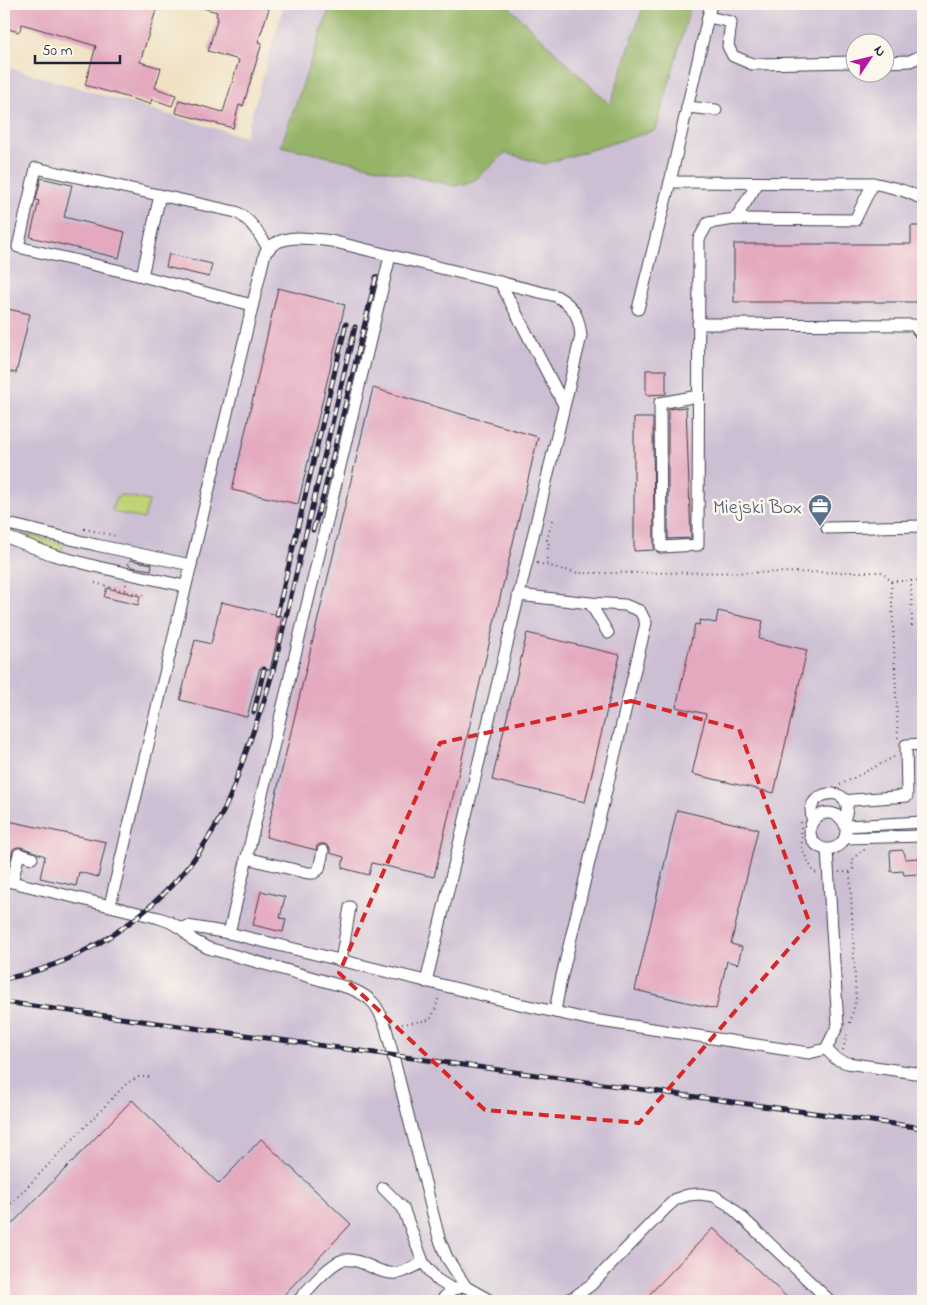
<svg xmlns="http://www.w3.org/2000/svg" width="927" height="1305" font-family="'Indie Flower',sans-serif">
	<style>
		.industrial { fill: #ccbed3; fill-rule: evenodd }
		.green { fill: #bed276; stroke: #707a58 }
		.forest { fill: #96b467; stroke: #5c6b51 }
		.building { fill: #e4a9bf }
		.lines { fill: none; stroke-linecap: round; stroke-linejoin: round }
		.minor-casing { stroke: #413f4f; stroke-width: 13 }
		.path { stroke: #413f4f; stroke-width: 2; stroke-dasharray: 1 4; stroke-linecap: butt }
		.minor { stroke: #fff; stroke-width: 11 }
		.rail-casing { stroke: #22223b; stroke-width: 5 }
		.rail { stroke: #fbf7ec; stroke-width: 3; stroke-dasharray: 9; stroke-linecap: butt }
		.marked { fill: none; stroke: #d62828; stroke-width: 4; stroke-dasharray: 10 6; stroke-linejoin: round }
		.labels { text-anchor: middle; stroke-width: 5; stroke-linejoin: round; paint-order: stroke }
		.service-label { font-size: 20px; fill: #4e5e75; stroke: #fbf7ec; text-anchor: end }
	</style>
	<rect width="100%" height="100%" fill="#fbf7ec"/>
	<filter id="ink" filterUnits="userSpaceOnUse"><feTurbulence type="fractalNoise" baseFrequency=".02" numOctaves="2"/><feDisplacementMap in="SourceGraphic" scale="10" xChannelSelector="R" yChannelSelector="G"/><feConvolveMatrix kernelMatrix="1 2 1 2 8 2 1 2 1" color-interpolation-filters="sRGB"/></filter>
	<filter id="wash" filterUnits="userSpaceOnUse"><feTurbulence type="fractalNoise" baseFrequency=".0096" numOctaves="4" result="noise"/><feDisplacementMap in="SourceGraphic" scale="20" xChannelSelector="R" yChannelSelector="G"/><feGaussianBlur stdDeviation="1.12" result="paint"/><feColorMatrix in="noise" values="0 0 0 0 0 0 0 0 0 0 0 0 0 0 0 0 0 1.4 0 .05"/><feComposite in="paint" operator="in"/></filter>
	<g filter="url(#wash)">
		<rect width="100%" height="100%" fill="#f0e1c3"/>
		<path class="industrial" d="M 284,4 L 923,4 L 923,1301 L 4,1301 L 4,66 L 245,137 ZM 854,42 L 884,42 L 884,72 L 854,72 Z"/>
		<g class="green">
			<path d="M 121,495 L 149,501 L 144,519 L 114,512 L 112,510 C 114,503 115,498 121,495 Z"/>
			<polygon points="23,534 61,543 63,546 61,551 59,552 21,537"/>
		</g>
		<polygon class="forest" points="331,4 506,4 610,105 644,4 691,4 656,130 544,164 505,153 474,181 456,186 281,146"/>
		<g id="blocks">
			<g class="building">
				<polygon points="11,4 158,4 140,62 161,68 155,88 176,95 172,106 152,99 150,104 85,85 96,46 22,24 19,32 4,28"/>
				<polygon points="197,4 252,4 269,9 258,42 262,43 243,106 239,105 233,128 176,113 179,100 223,112 239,60 208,51 218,17 216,16 217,12 196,6"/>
				<polygon points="41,178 72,185 64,217 125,232 119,258 30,237 39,201 36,200"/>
				<polygon points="911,226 923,226 923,302 734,302 734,244 911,244"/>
				<polygon points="169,254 212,264 209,277 166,267"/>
				<polygon points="278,288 345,305 298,504 232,490"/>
				<polygon points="4,308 30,314 16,373 4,370"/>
				<polygon points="646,370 666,370 666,394 646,395"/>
				<polygon points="373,388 538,437 434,877 372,863 369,875 342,868 344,857 330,853 330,848 325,844 320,844 317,846 316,850 266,837"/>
				<polygon points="686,407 691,538 668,539 668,409"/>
				<polygon points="634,418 653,418 654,550 634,551"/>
				<polygon points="130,560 152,564 151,570 132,567 128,564"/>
				<polygon points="107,588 140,596 138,605 104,597"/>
				<polygon points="221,602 282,616 270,670 260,668 247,717 180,700 195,640 211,644"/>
				<polygon points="718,611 763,621 759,639 807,650 774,793 692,774 706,714 676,707 695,624 699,625 700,620 716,623"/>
				<polygon points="527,633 620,655 585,802 492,780"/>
				<polygon points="677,810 758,829 731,944 742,947 738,964 727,961 716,1009 635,990"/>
				<polygon points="4,820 106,842 98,877 79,872 76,886 40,878 45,856 21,847 17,847 13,849 7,873 4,873"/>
				<polygon points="902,850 905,854 905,859 919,858 919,874 904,875 903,871 891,872 890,851"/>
				<polygon points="261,891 285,897 280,918 286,919 283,932 253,925"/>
				<polygon points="132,1100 219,1184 261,1139 351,1224 278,1301 4,1301 4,1232"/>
				<polygon points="713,1228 791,1301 643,1301"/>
			</g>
		</g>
	</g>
	<g filter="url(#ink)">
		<use href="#blocks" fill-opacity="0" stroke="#413f4f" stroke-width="1"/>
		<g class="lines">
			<g class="minor-casing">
				<g id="minor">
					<polyline points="708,17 731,22 728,46 733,56 752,64 854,62"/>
					<polyline points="884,62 910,61 923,55"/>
					<polyline points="687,107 716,110"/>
					<path d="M 670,182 L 873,183 C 890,187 908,190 923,200"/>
					<polyline points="735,219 758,183"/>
					<polyline points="142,276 160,195"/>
					<polyline points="500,282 564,405"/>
					<path d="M 252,305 L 142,276 L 18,247 L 36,168 L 236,212 C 252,220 259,235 269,249"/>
					<polyline points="638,309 670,182 711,4"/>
					<polyline points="698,324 914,325 923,337"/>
					<polyline points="698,396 660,403 661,547 698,545 699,239 708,223 735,219 855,220 873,183"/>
					<polyline points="4,523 96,545 191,565"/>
					<polyline points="827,528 923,526"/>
					<polyline points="4,536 53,555 98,567 185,586"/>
					<polyline points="590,603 608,633"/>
					<polyline points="845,801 853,800 907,796 906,745 923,744"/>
					<circle cx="828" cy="831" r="18"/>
					<path d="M 813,821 C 812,818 811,813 811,809 C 814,792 842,787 847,805 C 848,811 845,816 844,821"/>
					<polyline points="846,826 923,822"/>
					<polyline points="846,838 923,836"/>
					<polyline points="246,858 308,873 314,873 319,869 323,851"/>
					<path d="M 4,880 L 159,918 L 170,922 L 182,929 L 193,940 L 208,948 L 349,988 C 372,997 378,1005 386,1028 L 439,1238 L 447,1258 L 466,1287 L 491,1301"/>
					<polyline points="12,882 19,854 32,858"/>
					<path d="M 110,905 L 265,253 C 268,250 271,246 274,244 C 290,234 313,239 331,241 L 556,296 C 574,306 579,316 581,336 L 426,982"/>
					<polyline points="182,929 187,926 229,933 515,1003 555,1012 560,984 646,623 640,611 625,605 590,603 518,595"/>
					<polyline points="229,933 390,256"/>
					<polyline points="341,961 350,907"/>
					<polyline points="555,1012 587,1019 809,1053 826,1049 838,1025 827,850"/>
					<polyline points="826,1049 836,1059 847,1063 915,1073"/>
					<polyline points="383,1188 403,1208 423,1262 436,1279 452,1289"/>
					<path d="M 298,1301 C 307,1291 330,1263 343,1260 C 363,1257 378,1276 398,1273 C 407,1271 416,1266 423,1262"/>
					<polyline points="441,1301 452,1289 459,1288"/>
					<polyline points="565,1301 576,1296 592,1284 666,1208 676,1199 688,1195 700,1194 714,1196 729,1205 830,1301"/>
				</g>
			</g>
			<g class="path">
				<polyline points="84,529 85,529 116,536 115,538"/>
				<polyline points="537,563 578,573 882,572 891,581 898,738"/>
				<polyline points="546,564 549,541 547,540 552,520 548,519"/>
				<polyline points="891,581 911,581"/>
				<polyline points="95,583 125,591"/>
				<polyline points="126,584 125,591 147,596"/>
				<polyline points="912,626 911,581 923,580"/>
				<polyline points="840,785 894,757"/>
				<polyline points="801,822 802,849 814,873 818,872"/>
				<polyline points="919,848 923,919"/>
				<polyline points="839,872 850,872 853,869 852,860 862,850 865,850"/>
				<polyline points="850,1023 856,1000 850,872"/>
				<polyline points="397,1025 430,1020 436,1008 439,995"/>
				<polyline points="843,1050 847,1035"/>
				<polyline points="4,1211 127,1083 139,1077 153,1077"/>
			</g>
			<use href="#minor" class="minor"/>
			<g class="rail-casing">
				<g id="rail">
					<polyline points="313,530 323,497 376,277"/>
					<polyline points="277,615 346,324"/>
					<polyline points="254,712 264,669"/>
					<polyline points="236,780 263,704 273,671 355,327"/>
					<path d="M 4,979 C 109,959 205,878 238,775"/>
					<polyline points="4,1002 923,1128"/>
				</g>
			</g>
			<use href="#rail" class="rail"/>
		</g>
	</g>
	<path class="marked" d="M 631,701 L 739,729 L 810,924 L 639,1123 L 485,1110 L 339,973 L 440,743 Z"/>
	<defs>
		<g id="office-pin" transform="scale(1.25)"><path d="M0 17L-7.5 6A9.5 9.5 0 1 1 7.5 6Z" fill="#5c6f8a" stroke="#fbf7ec"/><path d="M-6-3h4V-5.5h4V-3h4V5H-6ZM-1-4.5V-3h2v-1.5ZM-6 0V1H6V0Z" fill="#fff"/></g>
	</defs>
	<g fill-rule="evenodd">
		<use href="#office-pin" x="820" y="506"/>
	</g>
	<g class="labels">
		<g class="service-label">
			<text x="802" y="513">Miejski Box</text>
		</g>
	</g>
	<rect width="927" height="1305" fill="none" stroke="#fbf7ec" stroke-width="20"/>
	<g transform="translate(870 58) rotate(55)"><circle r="24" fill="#fbf7ec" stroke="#a4a2a5"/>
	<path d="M0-4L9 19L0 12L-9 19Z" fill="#b5179e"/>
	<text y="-8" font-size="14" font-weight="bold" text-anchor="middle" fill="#22223b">N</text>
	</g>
	<path d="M35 55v8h85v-8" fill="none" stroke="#22223b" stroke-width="2.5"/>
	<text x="42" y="55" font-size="15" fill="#22223b" stroke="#fbf7ec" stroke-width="4" paint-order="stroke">50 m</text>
</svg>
